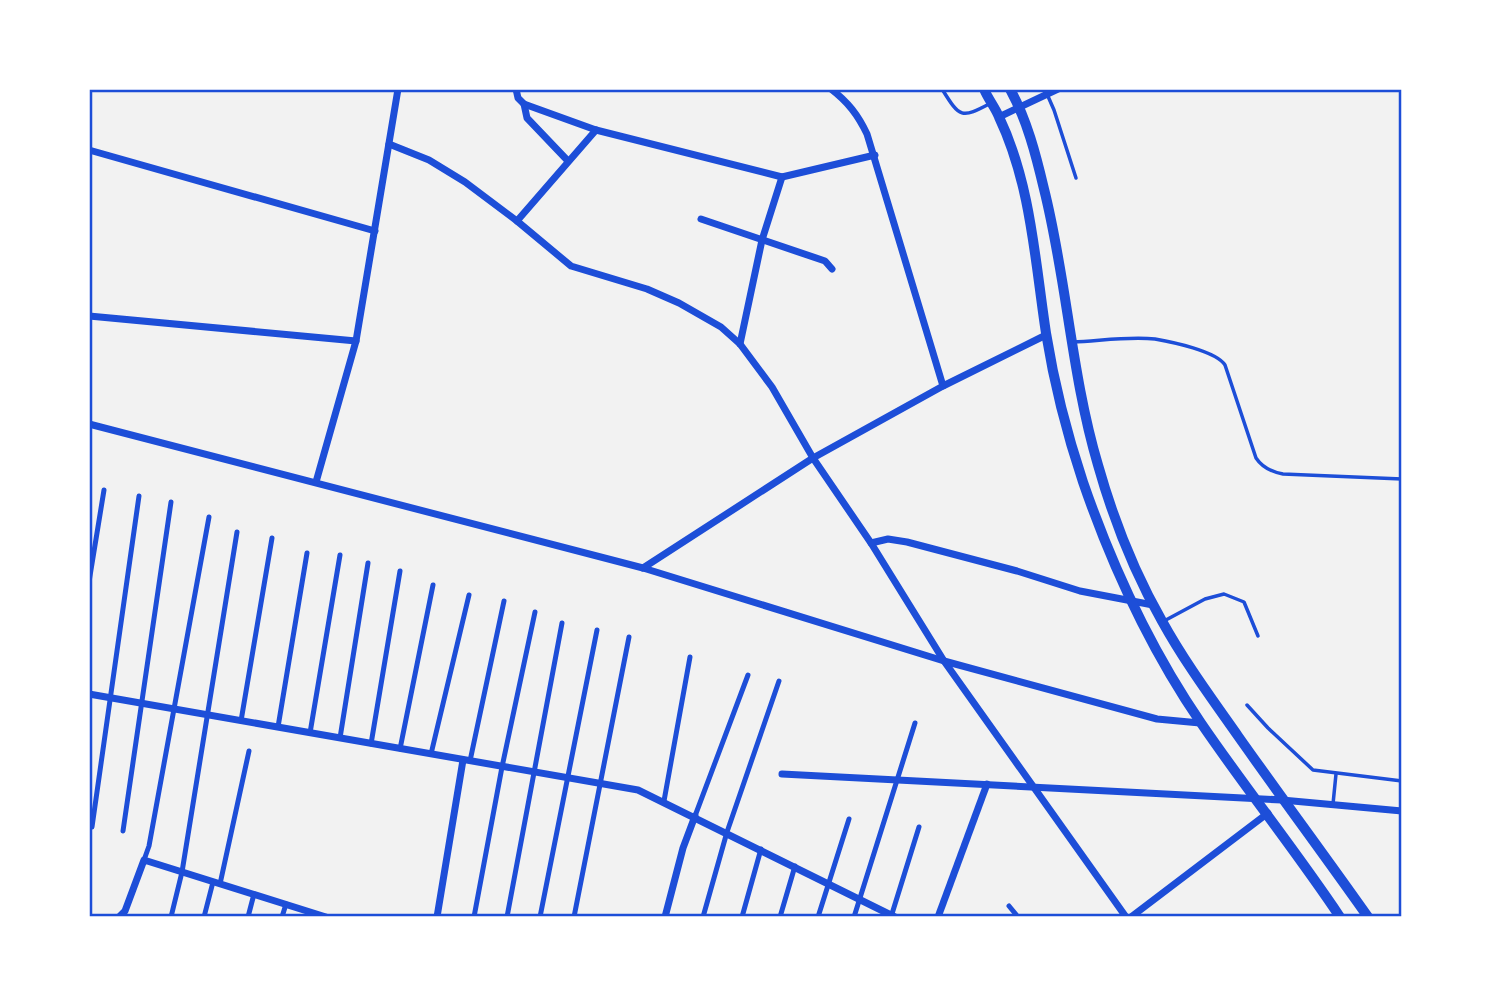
<svg xmlns="http://www.w3.org/2000/svg" width="1491" height="1006" font-family="'Work Sans',sans-serif">
	<style>
		.lines { fill: none; stroke-linecap: round; stroke-linejoin: round }
		.service { stroke: #1d4ed8; stroke-width: 3.5 }
		.pedestrian { stroke: #1d4ed8; stroke-width: 5 }
		.minor { stroke: #1d4ed8; stroke-width: 7 }
		.secondary { stroke: #1d4ed8; stroke-width: 10 }
		.neatline { fill: none; stroke: #1d4ed8; stroke-width: 2.5 }
	</style>
	<rect width="100%" height="100%" fill="#f2f2f2"/>
	<g class="lines">
		<g class="service">
			<path d="M 942,89 C 960,118 961,119 991,103"/>
			<polyline points="1047,94 1054,110 1076,178"/>
			<path d="M 1073,342 C 1099,341 1129,336 1155,339 C 1172,342 1216,351 1225,365 L 1256,458 C 1262,467 1272,472 1283,474 L 1402,479"/>
			<polyline points="1164,621 1205,599 1224,594 1244,602 1258,636"/>
			<polyline points="1247,705 1268,728 1313,770 1402,781"/>
			<polyline points="1333,804 1336,774"/>
		</g>
		<g class="pedestrian">
			<polyline points="89,582 104,490"/>
			<polyline points="241,721 272,538"/>
			<polyline points="278,727 307,553"/>
			<polyline points="310,733 340,555"/>
			<polyline points="340,738 368,563"/>
			<polyline points="371,744 400,571"/>
			<polyline points="400,749 433,585"/>
			<polyline points="431,754 469,595"/>
			<polyline points="470,761 504,601"/>
			<polyline points="664,801 690,657"/>
			<polyline points="695,816 748,675"/>
			<polyline points="92,827 139,496"/>
			<polyline points="123,831 171,502"/>
			<polyline points="144,860 149,846 209,517"/>
			<polyline points="220,884 249,751"/>
			<polyline points="1009,906 1018,917"/>
			<polyline points="171,917 182,872 237,532"/>
			<polyline points="204,917 213,882"/>
			<polyline points="248,917 254,894"/>
			<polyline points="282,917 286,904"/>
			<polyline points="474,917 502,767 535,612"/>
			<polyline points="507,917 562,623"/>
			<polyline points="540,917 597,630"/>
			<polyline points="574,917 629,637"/>
			<polyline points="703,917 727,832 779,681"/>
			<polyline points="742,917 761,849"/>
			<polyline points="780,917 795,866"/>
			<polyline points="818,917 849,819"/>
			<polyline points="854,917 915,723"/>
			<polyline points="891,917 919,827"/>
		</g>
		<g class="minor">
			<polyline points="516,89 518,98 524,104 527,118 568,161"/>
			<path d="M 831,89 C 848,102 858,115 867,134 L 943,386"/>
			<polyline points="524,104 596,130 782,177 875,155"/>
			<polyline points="999,117 1058,89"/>
			<polyline points="389,144 429,160 465,182 517,221 571,266 647,289 679,303 721,327 740,344 772,387 813,458 871,543 944,661 1126,917"/>
			<polyline points="89,150 375,231"/>
			<polyline points="701,219 825,261 832,269"/>
			<polyline points="517,221 596,130"/>
			<polyline points="89,316 356,341"/>
			<polyline points="740,344 762,240 782,177"/>
			<polyline points="89,424 643,568 944,661 1157,719 1200,723"/>
			<polyline points="316,482 356,341 398,89"/>
			<polyline points="871,543 888,539 907,542 1017,571 1080,591 1153,605"/>
			<polyline points="643,568 813,458 943,386 1046,335"/>
			<polyline points="89,694 638,790 895,917"/>
			<polyline points="782,774 1282,800 1402,811"/>
			<polyline points="119,917 125,911 144,860 326,917"/>
			<polyline points="437,917 463,760"/>
			<polyline points="665,917 683,848 695,816"/>
			<polyline points="938,917 987,784"/>
			<polyline points="1131,917 1268,813"/>
		</g>
		<g class="secondary">
			<path d="M 984,89 C 988,99 995,107 999,117 C 1031,184 1035,261 1046,333 C 1054,383 1067,434 1083,482 C 1112,566 1151,650 1201,723 C 1246,789 1296,851 1340,917"/>
			<path d="M 1010,89 C 1027,120 1036,155 1044,189 C 1067,280 1071,374 1098,465 C 1113,518 1134,572 1162,621 C 1184,661 1212,699 1238,736 C 1281,797 1325,856 1368,917"/>
		</g>
	</g>
	<rect width="1491" height="1006" fill="none" stroke="#ffffff" stroke-width="182"/>
	<rect x="91" y="91" width="1309" height="824" class="neatline"/>
</svg>
